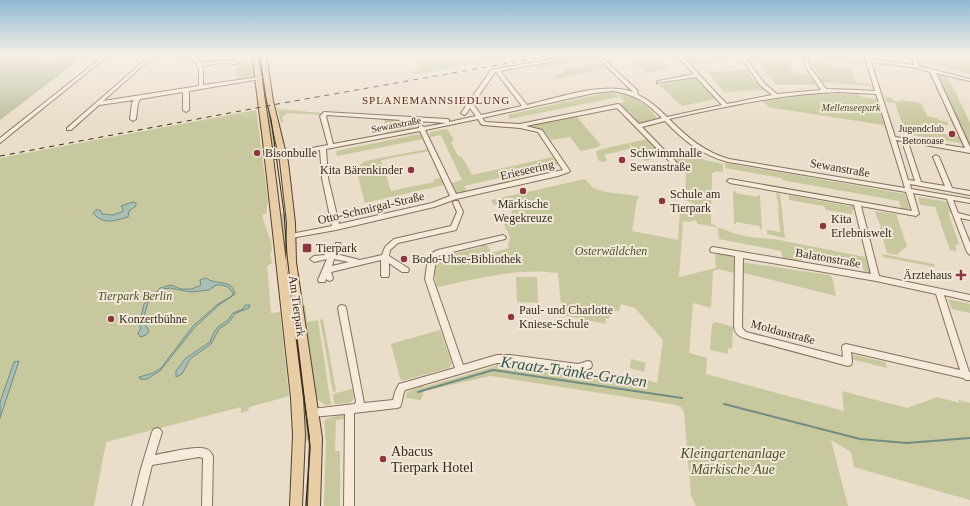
<svg xmlns="http://www.w3.org/2000/svg" width="970" height="506" font-family="'Times New Roman',serif">
	<style>
		.green { fill: #c7c89d }
		.cemetery { fill: #bdbd9b }
		.water { fill: #a9bfb6; stroke: #708d83 }
		.lines { fill: none; stroke-linecap: round; stroke-linejoin: round }
		.stream { stroke: #708d83; stroke-width: 2 }
		.minor-casing { stroke: #85705f; stroke-width: 2 }
		.major-casing { stroke: #533f33; stroke-width: 2 }
		.minor { fill: #f6ebdb; fill-rule: evenodd }
		.major { fill: #e9cda5; fill-rule: evenodd }
		.tram-far1 { stroke: #372a21; stroke-width: 1 }
		.tram { stroke: #372a21; stroke-width: 1.5 }
		.rail { stroke: #372a21; stroke-width: 1; stroke-dasharray: 5 5; stroke-linecap: butt }
		.poi-dot { fill: #8e353e; stroke: #f2e8d8; stroke-width: 1.5 }
		.labels { text-anchor: middle; stroke-width: 4; stroke-linejoin: round; paint-order: stroke }
		.far-park-label { font-size: 10px; font-style: italic; fill: #4b512a; stroke: #f2e8d8 }
		.far-street-label { font-size: 10px; fill: #372a21; stroke: #f2e8d8 }
		.far-poi-label { font-size: 10px; fill: #372a21; stroke: #f2e8d8; text-anchor: end }
		.far-neighbourhood-label { font-size: 11px; letter-spacing: 1px; fill: #5f2b25; stroke: #f2e8d8 }
		.poi-label { font-size: 12px; fill: #372a21; stroke: #f2e8d8; text-anchor: start }
		.street-label { font-size: 12px; fill: #372a21; stroke: #f2e8d8 }
		.park-label { font-size: 12px; font-style: italic; fill: #4b512a; stroke: #f2e8d8 }
		.near-poi-label { font-size: 14px; fill: #372a21; stroke: #f2e8d8; text-anchor: start }
		.near-park-label { font-size: 14px; font-style: italic; fill: #4b512a; stroke: #f2e8d8 }
		.near-water-label { font-size: 16px; font-style: italic; fill: #32554f; stroke: #f2e8d8 }
	</style>
	<rect width="100%" height="100%" fill="#eaddc9"/>
	<g class="green">
		<polygon points="428,54 531,54 412,75"/>
		<polygon points="590,54 599,62 597,62 592,58 538,70 533,64 543,62 544,63"/>
		<polygon points="702,54 717,54 724,61 692,64 682,55"/>
		<polygon points="807,54 846,54 848,59 864,60 865,64 807,55"/>
		<polygon points="915,54 933,54 970,59 970,74 919,62"/>
		<polygon points="745,55 784,57 795,74 809,75 817,85 776,85 759,62 750,62"/>
		<polygon points="655,56 670,68 648,73 631,60"/>
		<polygon points="239,62 251,63 253,78 237,81 236,69 239,65 232,65 238,65"/>
		<polygon points="808,62 851,68 856,82 870,84 872,86 820,82 817,78 819,76 812,64"/>
		<polygon points="601,63 607,69 555,79 553,76 561,74 563,70"/>
		<polygon points="750,70 748,72 754,81 757,82 764,90 724,92 707,71 713,72"/>
		<polygon points="933,72 945,75 953,87 970,123 970,148"/>
		<polygon points="696,76 715,99 682,106 659,85 690,79 691,77"/>
		<polygon points="264,80 266,96 274,123 278,152 272,153 261,81"/>
		<polygon points="604,93 615,93 619,97 510,119 508,115"/>
		<path d="M 617,93 C 632,95 649,105 657,118 L 641,123 L 638,122 L 629,111 L 627,111 L 619,103 L 625,102 Z"/>
		<polygon points="820,94 857,94 858,96 876,99 884,125 773,108 769,107 762,101"/>
		<polygon points="885,97 892,98 893,101 901,102 900,100 921,103 927,116 937,118 939,120 947,122 948,125 939,124 941,128 945,130 933,128 934,132 961,137 966,147 963,147 961,143 906,134 895,103 887,102"/>
		<polygon points="278,107 279,109 322,113 321,115 288,113 282,117 283,123 281,122 277,108"/>
		<polygon points="256,110 268,200 266,214 262,215 269,237 271,239 272,251 270,252 272,263 267,266 271,313 280,312 289,396 249,407 248,411 241,413 241,407 106,442 94,506 0,506 0,158"/>
		<polygon points="575,115 601,145 598,146 599,147 581,151 570,137 551,140 544,131 530,125"/>
		<polygon points="384,119 412,120 417,126 414,128 386,133"/>
		<polygon points="447,129 454,140 451,142 458,156 462,157 472,175 553,157 557,162 560,164 464,186 467,192 459,194 456,193 452,183 462,180 441,135 430,137 430,132"/>
		<polygon points="419,134 423,139 337,156 336,151"/>
		<polygon points="648,139 663,156 645,161 629,143"/>
		<polygon points="628,143 632,148 604,155 607,160 606,161 602,162 598,160 596,152 598,150"/>
		<polygon points="428,149 429,151 381,160 391,191 434,182 434,179 441,178 444,185 365,203 356,168 365,161"/>
		<path d="M 692,149 L 704,160 L 723,164 L 723,172 L 717,171 L 712,173 L 711,224 L 717,226 L 716,227 L 698,224 L 695,220 L 690,222 L 683,221 L 679,277 L 716,268 L 715,255 C 721,252 729,254 735,258 L 734,273 L 719,269 L 713,271 L 711,308 L 693,303 L 689,353 L 707,358 L 706,374 L 844,411 L 842,391 L 907,408 L 938,397 L 959,403 L 959,400 L 970,403 L 970,500 L 854,467 L 851,452 L 831,440 L 848,506 L 696,506 L 691,496 L 684,412 L 681,407 L 677,405 L 490,376 L 424,391 L 421,400 L 406,398 L 407,392 L 423,385 L 424,387 L 496,366 L 496,363 L 503,362 L 604,376 L 605,373 L 633,377 L 634,376 L 657,383 L 663,340 L 635,308 L 621,304 L 619,311 L 611,310 L 609,318 L 605,319 L 606,324 L 562,315 L 558,273 C 518,267 477,279 437,287 C 434,277 435,269 437,259 L 440,257 L 481,247 L 480,245 L 483,244 L 488,246 L 491,253 L 509,248 L 508,246 L 510,237 L 504,224 L 512,222 L 511,202 L 510,201 L 493,205 L 491,200 L 585,179 L 593,188 L 606,192 L 639,196 L 638,199 L 637,199 L 632,231 L 678,240 L 680,210 L 695,213 L 695,204 L 687,201 L 685,199 L 686,174 L 671,154 Z"/>
		<polygon points="725,163 905,194 910,209 901,209 899,201 782,180 782,178 725,168"/>
		<polygon points="733,191 735,191 736,193 757,197 757,195 760,196 762,229 760,229 759,226 736,222 736,224 734,224"/>
		<polygon points="776,193 780,194 785,238 767,234 767,230 780,232 778,209 779,209"/>
		<polygon points="789,195 849,206 851,206 851,204 855,204 855,210 852,210 853,214 826,210 824,206 789,200"/>
		<polygon points="918,197 949,202 952,213 948,212 959,244 955,245 957,251 950,250 935,207 920,205"/>
		<polygon points="875,211 896,214 907,246 897,255 887,253 880,228 881,227 879,221 878,220"/>
		<polygon points="288,212 313,439 302,442 278,214"/>
		<path d="M 718,228 C 726,229 729,232 736,234 C 748,238 761,238 774,239 L 865,257 L 868,258 L 872,274 L 864,273 L 862,263 L 801,252 L 802,262 L 783,259 L 781,251 L 719,239 Z"/>
		<polygon points="882,254 934,264 935,267 883,257"/>
		<polygon points="741,262 829,275 832,277 836,296 741,272"/>
		<polygon points="516,277 537,277 538,303 517,302"/>
		<polygon points="948,299 970,304 970,313 952,309"/>
		<polygon points="305,305 307,322 318,320 331,405 325,405 317,399 303,306"/>
		<polygon points="323,319 336,391 333,392 320,320"/>
		<polygon points="716,322 733,327 732,349 728,348 728,354 710,350 712,324"/>
		<polygon points="440,330 452,363 449,368 401,381 391,344"/>
		<polygon points="851,354 885,362 887,368 851,359"/>
		<polygon points="631,359 646,363 644,372 630,368"/>
		<polygon points="351,389 353,390 354,398 350,403 336,404 334,403 333,394"/>
		<polygon points="341,415 344,416 344,419 336,420 335,451 340,451 340,506 324,506 326,442 324,422 326,419"/>
	</g>
	<polygon class="cemetery" points="0,54 41,54 34,59 56,60 72,54 87,54 0,120"/>
	<g class="water">
		<path d="M 133,202 L 136,203 L 136,206 L 129,211 L 128,217 C 114,221 103,225 93,213 L 96,210 L 100,210 L 102,214 L 113,215 L 122,212 L 123,209 L 121,206 Z"/>
		<path d="M 206,278 C 216,286 232,278 235,294 L 219,305 L 195,327 L 160,371 L 147,379 L 140,379 L 139,377 L 153,373 L 161,368 L 193,326 L 218,304 L 232,296 L 233,293 L 228,287 L 222,285 L 216,285 L 209,290 L 191,292 L 170,288 L 163,289 L 148,302 L 143,320 L 149,331 L 146,335 L 140,337 L 138,333 L 141,328 L 138,322 L 142,313 L 144,304 L 160,288 L 171,285 L 181,289 L 192,289 L 201,285 L 200,280 Z"/>
		<polygon points="245,305 250,305 249,308 236,313 228,323 219,329 211,344 190,359 182,374 176,377 176,371 186,358 210,342 214,332 218,327 228,320 233,313 243,309"/>
		<polygon points="19,361 0,418 0,402 14,362"/>
	</g>
	<g class="lines">
		<g class="stream">
			<polyline points="418,392 493,370 682,398"/>
			<polyline points="724,404 860,439 907,443 970,438"/>
		</g>
		<g class="minor-casing">
			<g id="minor">
				<polygon points="106,54 110,54 0,143 0,138"/>
				<path d="M 152,54 L 156,54 L 103,101 L 199,86 L 199,69 L 196,62 L 188,57 L 173,55 L 171,54 C 181,54 196,53 201,63 C 213,62 228,58 238,63 L 236,64 L 222,63 L 202,66 L 203,69 L 203,85 L 266,76 L 268,77 L 266,78 L 189,91 L 189,110 L 186,112 L 183,110 L 183,92 L 140,99 L 138,103 L 136,119 L 133,121 L 130,119 L 132,103 L 134,100 L 99,105 L 71,130 L 67,130 L 67,128 Z"/>
				<path d="M 580,54 L 588,54 L 586,55 L 500,71 L 527,105 C 556,98 605,81 633,92 L 594,54 L 598,54 L 637,90 L 638,95 C 649,100 658,108 667,117 L 722,105 L 696,77 L 657,83 L 657,82 L 659,81 L 694,74 L 675,54 L 679,54 C 696,69 710,88 727,104 L 772,95 L 760,85 L 739,54 L 743,54 L 764,83 L 777,94 L 821,90 L 806,67 L 802,54 L 806,54 L 810,67 L 826,89 L 858,90 L 875,91 L 864,54 L 868,54 L 870,59 L 914,65 L 910,54 L 914,54 L 919,66 L 970,79 L 970,81 L 936,73 L 970,147 L 970,153 L 908,142 L 921,182 L 945,186 L 933,157 L 936,155 L 939,157 L 952,188 L 970,191 L 970,195 L 910,184 L 911,189 L 970,199 L 970,203 L 953,200 L 958,213 L 970,216 L 970,220 L 960,218 L 970,243 L 970,255 L 967,252 L 947,199 L 913,193 L 919,214 L 916,216 L 861,206 L 879,276 L 970,295 L 970,301 L 944,295 L 969,372 L 970,372 L 970,380 L 966,380 L 963,378 L 851,352 L 852,362 L 851,365 L 848,366 L 744,338 C 738,336 735,333 734,327 L 735,256 L 711,252 L 710,250 L 711,248 L 713,247 L 871,274 L 854,205 L 730,183 L 727,181 L 728,180 L 730,179 L 912,211 L 906,192 L 728,162 C 701,155 683,140 665,121 L 642,127 L 678,164 L 677,165 L 673,165 L 617,108 L 526,126 L 542,130 L 570,171 L 569,172 L 558,176 L 456,199 L 434,207 L 336,230 L 291,238 L 289,238 L 288,236 L 289,234 L 291,234 L 332,226 L 322,178 L 320,150 L 269,160 L 266,158 L 269,156 L 328,145 L 320,116 L 324,112 L 447,119 L 449,120 L 449,122 L 476,116 L 470,108 L 466,114 L 464,115 L 461,113 L 491,70 ZM 871,62 L 917,68 L 930,72 L 965,148 L 895,137 ZM 495,72 L 496,72 L 522,106 L 481,115 L 473,104 ZM 613,91 C 636,95 646,102 662,118 L 639,124 L 620,105 L 618,104 L 520,124 L 485,122 L 482,118 L 594,93 ZM 838,92 L 876,94 L 905,188 L 729,159 C 704,152 687,137 669,119 C 725,107 780,94 838,92 ZM 327,115 L 446,123 L 424,127 L 421,125 L 419,126 L 419,128 L 333,144 L 326,116 ZM 478,119 L 481,124 L 483,125 L 520,128 L 538,132 L 563,170 L 456,194 L 425,130 ZM 420,131 L 450,196 L 432,203 L 339,224 L 328,178 L 326,149 ZM 896,140 L 902,141 L 915,181 L 908,180 ZM 743,258 L 876,281 L 936,294 L 960,370 L 846,344 L 843,345 L 842,347 L 843,357 L 746,332 L 743,329 L 742,327 Z"/>
				<path d="M 454,201 L 458,201 L 463,212 L 456,230 L 398,243 L 390,250 L 389,256 L 408,268 L 409,270 L 408,272 L 402,272 L 389,263 L 389,275 L 388,277 L 382,277 L 381,275 L 381,260 L 331,272 L 333,278 L 332,280 L 329,281 L 326,279 L 325,282 L 319,282 L 318,280 L 327,259 L 314,262 L 310,259 L 314,256 L 325,255 L 320,249 L 321,247 L 325,247 L 331,251 L 336,243 L 340,243 L 341,245 L 336,254 L 360,260 L 382,255 L 385,247 L 394,239 L 451,226 L 457,212 L 453,203 ZM 334,259 L 349,262 L 332,266 Z"/>
				<path d="M 503,235 L 506,237 L 505,239 L 440,255 L 437,257 L 436,259 L 433,279 L 463,365 L 497,355 L 510,355 L 578,364 L 588,361 L 591,362 L 592,365 L 591,368 L 578,372 L 510,363 L 497,363 L 405,390 C 402,395 403,401 400,407 L 397,408 L 354,413 L 354,506 L 344,506 L 345,414 L 312,417 L 309,416 L 308,413 L 309,410 L 312,409 L 355,404 L 356,401 L 338,308 L 339,306 L 342,305 L 345,306 L 346,308 L 364,403 L 393,400 L 395,392 L 399,384 L 455,368 L 425,279 L 428,259 L 432,253 L 438,250 Z"/>
				<path d="M 157,428 L 160,429 L 162,432 L 155,455 C 166,453 197,445 206,449 C 210,450 211,453 213,456 L 212,506 L 202,506 L 203,458 L 199,457 L 152,465 L 142,506 L 132,506 L 140,472 L 152,432 L 154,429 Z"/>
			</g>
		</g>
		<g class="major-casing">
			<g id="major">
				<polygon points="252,54 258,54 271,141 303,398 305,435 302,506 290,506 293,435 291,398 263,141"/>
				<polygon points="260,54 266,54 273,101 288,162 295,223 296,262 322,438 320,506 308,506 310,438 286,262 287,223 280,162 267,101"/>
			</g>
		</g>
		<use href="#minor" class="minor"/>
		<use href="#major" class="major"/>
		<polyline class="tram-far1" points="260,54 265,96 271,119 284,213 287,255 294,315"/>
		<polyline class="tram" points="294,314 310,447 306,506"/>
		<polyline class="rail" points="0,156 283,103 560,54"/>
	</g>
	<linearGradient id="sky" x2="0" y2="1"><stop stop-color="#8fb8d4"/><stop offset="0.44" stop-color="#f6f0e7"/><stop offset="1" stop-color="#f6f0e7" stop-opacity="0"/></linearGradient>
	<rect width="970" height="124" fill="url(#sky)"/>
	<g class="poi-dot">
		<circle cx="952" cy="134" r="4"/>
		<circle cx="257" cy="153" r="4"/>
		<circle cx="622" cy="160" r="4"/>
		<circle cx="411" cy="170" r="4"/>
		<circle cx="523" cy="191" r="4"/>
		<circle cx="662" cy="201" r="4"/>
		<circle cx="823" cy="226" r="4"/>
		<rect x="302" y="243" width="10" height="10" rx="2"/>
		<circle cx="404" cy="259" r="4"/>
		<path d="M959 269h4v4h4v4h-4v4h-4v-4h-4v-4h4z"/>
		<circle cx="511" cy="317" r="4"/>
		<circle cx="111" cy="319" r="4"/>
		<circle cx="383" cy="459" r="4"/>
	</g>
	<g class="labels">
		<g class="far-park-label">
			<text x="851" y="111">Mellenseepark</text>
		</g>
		<g class="far-street-label">
			<text transform="translate(396 124) rotate(-11)" y="4">Sewanstraße</text>
		</g>
		<g class="far-poi-label">
			<text x="944" y="132">Jugendclub<tspan x="944" dy="12">Betonoase</tspan></text>
		</g>
		<g class="far-neighbourhood-label">
			<text x="436" y="104">SPLANEMANNSIEDLUNG</text>
		</g>
		<g class="poi-label">
			<text x="265" y="157">Bisonbulle</text>
			<text x="630" y="157">Schwimmhalle<tspan x="630" dy="14">Sewanstraße</tspan></text>
			<text x="403" y="174" text-anchor="end">Kita Bärenkinder</text>
			<text x="670" y="198">Schule am<tspan x="670" dy="14">Tierpark</tspan></text>
			<text x="523" y="208" text-anchor="middle">Märkische<tspan x="523" dy="14">Wegekreuze</tspan></text>
			<text x="831" y="223">Kita<tspan x="831" dy="14">Erlebniswelt</tspan></text>
			<text x="316" y="252">Tierpark</text>
			<text x="412" y="263">Bodo-Uhse-Bibliothek</text>
			<text x="952" y="279" text-anchor="end">Ärztehaus</text>
			<text x="519" y="314">Paul- und Charlotte<tspan x="519" dy="14">Kniese-Schule</tspan></text>
			<text x="119" y="323">Konzertbühne</text>
		</g>
		<g class="street-label">
			<text transform="translate(840 168) rotate(10)" y="4">Sewanstraße</text>
			<text transform="translate(527 170) rotate(-13)" y="4">Erieseering</text>
			<text transform="translate(371 208) rotate(-13)" y="4">Otto-Schmirgal-Straße</text>
			<text transform="translate(828 258) rotate(10)" y="4">Balatonstraße</text>
			<text transform="translate(297 306) rotate(82)" y="4">Am Tierpark</text>
			<text transform="translate(783 332) rotate(15)" y="4">Moldaustraße</text>
		</g>
		<g class="park-label">
			<text x="611" y="255">Osterwäldchen</text>
			<text x="135" y="300">Tierpark Berlin</text>
		</g>
		<g class="near-poi-label">
			<text x="391" y="456">Abacus<tspan x="391" dy="16">Tierpark Hotel</tspan></text>
		</g>
		<g class="near-park-label">
			<text x="733" y="458">Kleingartenanlage<tspan x="733" dy="16">Märkische Aue</tspan></text>
		</g>
		<g class="near-water-label">
			<text transform="translate(574 371) rotate(8)" y="6">Kraatz-Tränke-Graben</text>
		</g>
	</g>
</svg>
